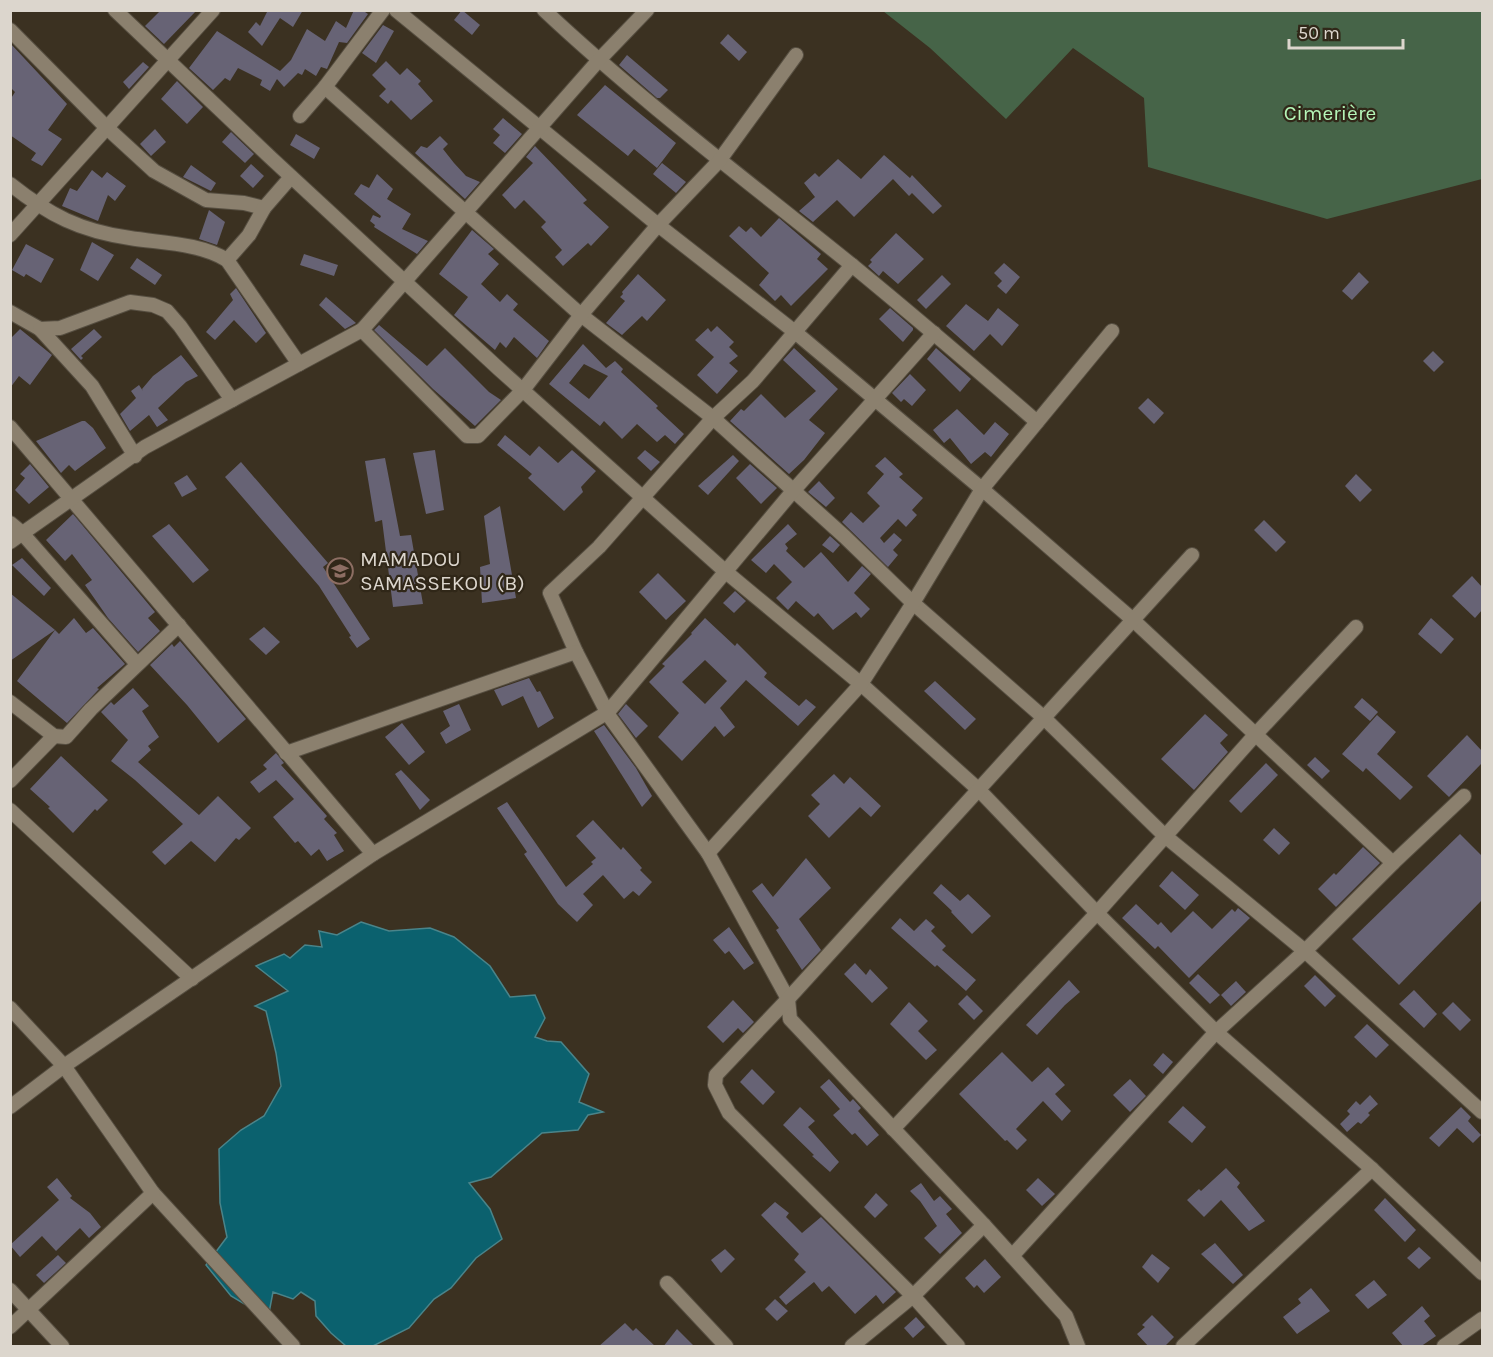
<svg xmlns="http://www.w3.org/2000/svg" width="1493" height="1357" font-family="Karla,sans-serif">
	<style>
		.green { fill: #466448 }
		.water { fill: #0b616e; stroke: #4a848a; stroke-width: 1.5 }
		.building { fill: #676375; fill-rule: evenodd }
		.lines { fill: none; stroke-linecap: round; stroke-linejoin: round }
		.street-casing { stroke: #564e41; stroke-width: 16 }
		.street { stroke: #8b806e; stroke-width: 14 }
		.labels { text-anchor: middle; stroke-width: 4.5; stroke-linejoin: round; paint-order: stroke }
		.park-label { font-size: 21px; fill: #b4f5b7; stroke: #302718 }
		.poi-label { font-size: 21px; fill: #dcd6cd; stroke: #302718; text-anchor: start }
	</style>
	<rect width="100%" height="100%" fill="#3b3121"/>
	<polygon class="green" points="883,11 1482,11 1482,179 1327,219 1148,167 1144,98 1073,48 1006,119 930,48"/>
	<polygon class="water" points="361,922 389,931 430,928 454,937 490,966 510,997 535,995 545,1018 535,1037 547,1041 561,1042 589,1074 579,1102 603,1112 588,1115 578,1130 542,1133 491,1177 469,1183 490,1209 502,1239 476,1258 451,1288 434,1299 409,1328 373,1346 346,1346 331,1333 316,1316 315,1301 301,1292 293,1299 273,1292 268,1318 231,1296 206,1265 227,1237 220,1203 219,1149 241,1130 264,1116 281,1086 276,1053 266,1011 255,1006 288,991 256,966 284,954 290,958 305,945 322,947 319,931 337,935"/>
	<g class="building">
		<polygon points="161,10 197,10 164,44 145,26"/>
		<polygon points="268,10 303,10 293,27 280,18 262,46 248,32 256,22 260,26"/>
		<polygon points="354,10 362,10 368,14 347,43 339,42 327,69 321,67 316,76 305,69 302,75 298,73 284,87 277,79 270,91 260,85 262,80 238,68 230,81 225,78 213,90 189,68 217,31 280,71 291,60 307,29 325,41 336,21 346,28"/>
		<polygon points="462,10 480,25 472,35 454,20"/>
		<polygon points="383,25 394,31 376,63 362,53"/>
		<polygon points="728,34 747,52 739,61 720,43"/>
		<polygon points="10,43 67,104 48,130 62,139 42,166 31,160 36,153 10,135 10,100 15,92 10,87"/>
		<polygon points="627,55 668,90 660,98 657,98 619,65"/>
		<polygon points="386,61 400,75 407,68 421,81 418,84 433,101 411,120 391,100 388,104 379,96 386,89 372,75"/>
		<polygon points="143,62 149,67 129,89 123,82"/>
		<polygon points="177,81 203,107 187,124 161,99"/>
		<polygon points="605,85 676,143 657,168 634,149 628,156 577,115"/>
		<polygon points="503,118 522,134 505,153 493,143 500,135 493,129"/>
		<polygon points="155,129 166,142 151,156 140,144"/>
		<polygon points="231,132 254,154 245,163 222,142"/>
		<polygon points="296,134 320,148 314,159 290,145"/>
		<polygon points="440,136 448,144 443,149 454,163 466,176 480,182 465,199 415,153 421,146 427,148"/>
		<polygon points="535,146 587,200 583,203 609,227 591,246 588,243 563,266 555,257 562,250 541,227 546,222 524,200 515,209 502,195 533,163 526,157"/>
		<polygon points="884,155 910,178 912,175 942,206 933,214 912,193 909,196 893,179 854,217 837,200 813,222 799,211 815,197 804,183 815,173 819,177 838,159 861,179"/>
		<polygon points="662,163 686,182 676,193 653,174"/>
		<polygon points="251,164 264,176 253,188 240,176"/>
		<polygon points="191,165 216,183 211,191 183,177"/>
		<polygon points="92,170 102,178 107,172 126,186 115,201 108,195 98,221 62,206 70,188 77,191"/>
		<polygon points="377,174 393,189 387,199 411,214 402,229 428,241 417,254 374,227 375,225 370,221 373,215 380,218 381,216 354,194 361,184 369,188"/>
		<polygon points="209,210 225,222 217,245 199,239"/>
		<polygon points="779,218 821,254 817,259 828,269 791,306 781,295 775,301 759,285 769,273 729,236 739,226 746,232 751,227 761,237"/>
		<polygon points="472,230 494,249 488,254 499,264 481,284 500,302 507,294 518,304 513,310 549,341 537,358 514,337 506,348 500,342 495,350 454,315 468,297 439,274"/>
		<polygon points="896,233 924,259 898,284 883,271 879,276 868,266 872,262 870,260"/>
		<polygon points="92,242 114,255 98,281 80,270"/>
		<polygon points="26,244 54,259 41,283 26,274 24,277 12,270"/>
		<polygon points="304,254 338,265 334,276 300,265"/>
		<polygon points="137,258 162,275 155,285 130,268"/>
		<polygon points="1004,263 1020,277 1006,294 997,286 1002,281 994,273"/>
		<polygon points="1359,272 1369,282 1352,300 1342,291"/>
		<polygon points="638,274 666,300 647,321 642,316 622,335 606,323 625,301 620,297 623,294 622,292"/>
		<polygon points="942,275 951,284 926,309 917,300"/>
		<polygon points="236,288 266,333 256,343 234,320 215,340 206,332 233,300 230,294"/>
		<polygon points="326,297 356,323 345,329 319,305"/>
		<polygon points="966,304 988,321 998,308 1019,325 1002,346 990,334 974,351 946,326"/>
		<polygon points="890,308 913,328 913,330 903,342 879,319"/>
		<polygon points="379,325 427,366 445,348 489,392 501,400 475,426 433,389 374,330"/>
		<polygon points="717,326 734,342 729,347 738,356 729,363 738,371 717,394 697,375 714,357 695,340 708,328 711,332"/>
		<polygon points="20,329 52,355 30,385 19,376 10,388 10,339"/>
		<polygon points="94,329 102,337 81,356 83,358 81,360 71,349"/>
		<path d="M 583,344 L 606,368 L 615,361 L 623,369 L 621,372 L 658,406 L 656,408 L 684,434 L 675,444 L 665,435 L 657,442 L 637,424 L 622,439 L 604,421 L 600,426 L 549,384 ZM 584,364 L 608,376 L 589,399 L 569,383 Z"/>
		<polygon points="794,348 838,389 809,420 825,433 804,460 789,474 730,421 741,409 744,411 761,394 785,418 816,391 783,360"/>
		<polygon points="936,348 971,379 960,392 927,359"/>
		<polygon points="1433,351 1444,362 1434,372 1423,361"/>
		<polygon points="181,355 198,376 186,382 158,408 168,420 157,427 149,415 130,431 120,414 136,398 131,391 139,385 143,391 142,389 153,376"/>
		<polygon points="910,374 926,390 912,406 904,399 901,402 892,393"/>
		<polygon points="1148,398 1164,413 1154,424 1138,408"/>
		<polygon points="957,409 984,435 995,422 1009,434 991,457 985,452 971,464 950,438 944,443 933,430"/>
		<polygon points="82,421 85,421 93,428 106,448 75,471 69,465 61,473 36,441"/>
		<polygon points="505,435 530,456 539,446 558,463 572,450 596,471 581,487 583,492 564,511 528,478 532,474 497,445"/>
		<polygon points="435,450 444,510 426,514 413,453"/>
		<polygon points="645,450 660,462 651,471 637,458"/>
		<polygon points="733,455 739,461 708,495 698,486"/>
		<polygon points="885,457 903,474 899,477 923,498 912,510 917,515 906,527 898,519 880,538 884,543 894,533 902,540 893,550 898,555 888,567 842,522 851,512 863,523 880,506 867,493 884,474 875,466"/>
		<polygon points="385,458 400,536 411,535 423,604 393,607 382,520 375,522 365,461"/>
		<polygon points="241,462 328,563 323,567 370,639 357,648 349,637 351,636 319,586 225,477"/>
		<polygon points="30,464 49,487 29,504 15,490 25,478 20,474"/>
		<polygon points="750,464 777,488 761,504 736,478"/>
		<polygon points="1356,474 1372,490 1360,502 1345,486"/>
		<polygon points="187,475 197,489 182,497 174,483"/>
		<polygon points="819,481 835,498 826,507 808,492"/>
		<polygon points="500,506 516,598 482,603 480,567 490,564 484,516"/>
		<polygon points="73,514 155,612 148,618 160,631 138,652 108,618 85,585 92,580 72,554 65,561 46,540"/>
		<polygon points="1264,520 1286,542 1276,552 1254,530"/>
		<polygon points="169,524 209,570 193,583 152,536"/>
		<polygon points="788,524 797,534 785,544 788,548 786,551 804,568 821,552 848,582 862,566 871,574 854,593 870,609 861,618 856,612 833,630 818,613 814,617 796,601 788,610 776,598 792,582 774,564 766,573 751,560"/>
		<polygon points="830,536 840,545 833,553 822,545"/>
		<polygon points="22,558 51,588 44,596 12,565"/>
		<polygon points="658,573 686,601 666,620 639,592"/>
		<polygon points="1472,576 1482,587 1482,610 1475,618 1452,596"/>
		<polygon points="735,591 746,601 734,613 723,603"/>
		<polygon points="10,593 55,630 10,661"/>
		<polygon points="74,618 86,633 93,628 125,664 97,688 99,689 67,723 17,681 55,630 59,634"/>
		<path d="M 705,618 L 735,646 L 737,643 L 767,673 L 764,677 L 799,706 L 806,699 L 816,707 L 798,726 L 746,680 L 720,708 L 735,727 L 724,737 L 715,726 L 682,761 L 658,737 L 679,713 L 649,682 L 665,666 L 662,664 L 692,634 L 691,633 ZM 705,660 L 727,681 L 705,704 L 682,682 Z"/>
		<polygon points="1431,618 1454,639 1441,654 1418,634"/>
		<polygon points="264,627 280,642 266,655 249,639"/>
		<polygon points="180,641 246,719 218,743 187,705 150,665 172,644 174,647"/>
		<polygon points="529,678 537,692 540,691 554,718 538,728 523,696 502,706 494,690"/>
		<polygon points="935,681 976,719 965,730 924,691"/>
		<polygon points="133,688 149,706 142,711 159,737 148,746 151,750 138,762 199,815 218,796 251,828 239,840 236,838 215,862 191,841 165,865 152,852 183,824 135,780 111,761 128,740 101,712 111,702 114,705"/>
		<polygon points="1362,698 1378,712 1370,721 1354,707"/>
		<polygon points="459,704 471,730 446,744 440,733 450,726 443,711"/>
		<polygon points="626,704 648,726 636,738 618,714"/>
		<polygon points="1205,714 1228,735 1220,743 1228,752 1194,790 1161,759"/>
		<polygon points="1377,715 1396,732 1377,754 1413,787 1400,800 1366,768 1363,772 1342,754"/>
		<polygon points="402,723 425,752 409,765 385,737"/>
		<polygon points="604,725 636,768 652,796 642,807 594,731"/>
		<polygon points="1467,735 1482,751 1482,763 1449,797 1427,776"/>
		<polygon points="276,753 284,763 281,765 327,816 324,819 337,833 334,835 344,851 327,861 319,849 311,856 298,841 295,843 273,817 294,799 276,780 259,793 250,782 267,769 263,765"/>
		<polygon points="61,756 108,800 97,811 95,809 73,833 48,808 50,807 30,789"/>
		<polygon points="1315,757 1330,771 1322,779 1307,765"/>
		<polygon points="1266,763 1278,775 1241,813 1229,801"/>
		<polygon points="401,770 430,800 420,810 395,774"/>
		<polygon points="834,774 844,784 850,777 881,806 871,817 860,807 829,838 808,816 820,804 811,795"/>
		<polygon points="507,802 566,887 593,864 591,862 596,858 576,836 593,820 621,850 623,847 642,868 640,870 652,882 639,896 633,891 624,899 603,875 583,894 593,905 577,922 558,904 524,854 527,852 497,808"/>
		<polygon points="1274,828 1290,843 1279,855 1263,840"/>
		<polygon points="1460,834 1482,856 1482,900 1399,985 1352,939"/>
		<polygon points="1363,847 1380,863 1336,907 1318,889 1334,873 1336,875"/>
		<polygon points="806,858 831,888 799,919 821,950 802,970 776,930 779,928 752,891 762,883 773,897"/>
		<polygon points="1172,871 1199,895 1185,910 1159,886"/>
		<polygon points="941,884 960,901 968,894 991,916 972,934 951,912 952,911 933,893"/>
		<polygon points="1136,904 1158,925 1161,922 1171,933 1193,911 1212,929 1232,909 1235,912 1238,908 1250,918 1189,978 1158,946 1155,949 1122,918"/>
		<polygon points="900,918 914,931 926,919 935,927 931,931 946,946 942,950 976,980 966,991 937,965 935,967 891,928"/>
		<polygon points="729,927 754,963 744,970 729,951 725,954 713,940"/>
		<polygon points="855,963 866,975 870,969 888,988 872,1003 844,974"/>
		<polygon points="1198,974 1220,995 1210,1004 1189,983"/>
		<polygon points="1315,975 1336,996 1325,1007 1304,986"/>
		<polygon points="1069,980 1080,992 1065,1005 1037,1035 1026,1025"/>
		<polygon points="1236,981 1246,992 1231,1006 1221,995"/>
		<polygon points="1414,990 1437,1014 1424,1028 1399,1004"/>
		<polygon points="967,995 983,1011 974,1020 958,1004"/>
		<polygon points="733,1000 754,1022 743,1033 738,1028 723,1043 707,1027"/>
		<polygon points="909,1002 928,1021 918,1031 937,1050 926,1060 890,1024"/>
		<polygon points="1453,1002 1471,1020 1460,1031 1442,1013"/>
		<polygon points="1367,1024 1389,1045 1376,1058 1354,1037"/>
		<polygon points="1002,1052 1032,1082 1048,1067 1065,1085 1055,1094 1071,1111 1062,1121 1043,1101 1016,1129 1027,1140 1017,1150 1007,1140 1005,1141 959,1094"/>
		<polygon points="1163,1053 1173,1062 1163,1074 1153,1065"/>
		<polygon points="752,1069 775,1092 763,1105 740,1082"/>
		<polygon points="829,1079 850,1102 853,1099 861,1108 858,1111 879,1135 867,1146 855,1133 852,1135 833,1115 840,1109 820,1087"/>
		<polygon points="1130,1079 1146,1096 1130,1112 1113,1095"/>
		<polygon points="1370,1095 1378,1104 1368,1113 1370,1115 1361,1124 1358,1122 1347,1132 1340,1124 1350,1114 1347,1111 1356,1101 1360,1105"/>
		<polygon points="1183,1106 1206,1127 1192,1143 1168,1122"/>
		<polygon points="800,1107 815,1121 808,1127 839,1162 830,1172 812,1156 814,1155 783,1125"/>
		<polygon points="1461,1107 1471,1117 1468,1121 1481,1135 1473,1143 1457,1128 1439,1147 1429,1138"/>
		<polygon points="1226,1168 1240,1183 1237,1187 1265,1221 1249,1231 1221,1200 1204,1217 1187,1200 1199,1189 1201,1191"/>
		<polygon points="57,1178 72,1196 70,1198 90,1213 101,1227 89,1238 80,1228 56,1251 42,1236 20,1257 10,1245 59,1200 47,1187"/>
		<polygon points="1038,1178 1055,1194 1042,1206 1026,1190"/>
		<polygon points="921,1183 934,1201 940,1196 952,1209 946,1214 962,1233 940,1254 924,1238 937,1226 920,1201 910,1191"/>
		<polygon points="876,1193 888,1205 875,1218 864,1207"/>
		<polygon points="1385,1198 1416,1230 1405,1242 1374,1210"/>
		<polygon points="775,1202 789,1213 786,1217 802,1233 821,1217 896,1292 883,1304 876,1295 855,1314 829,1286 822,1292 814,1282 786,1305 779,1297 806,1272 794,1260 799,1254 761,1215"/>
		<polygon points="1215,1243 1243,1275 1233,1284 1201,1254"/>
		<polygon points="1419,1247 1431,1258 1419,1269 1407,1258"/>
		<polygon points="725,1249 735,1259 721,1273 711,1260"/>
		<polygon points="1152,1254 1170,1268 1158,1283 1142,1267"/>
		<polygon points="58,1255 66,1263 44,1283 36,1275"/>
		<polygon points="985,1259 1001,1277 984,1293 977,1285 974,1288 965,1278"/>
		<polygon points="1374,1280 1387,1295 1368,1309 1355,1295"/>
		<polygon points="1311,1288 1330,1311 1297,1334 1283,1317 1301,1303 1298,1299"/>
		<polygon points="775,1299 788,1311 777,1321 765,1309"/>
		<polygon points="1422,1306 1430,1316 1424,1321 1436,1336 1420,1347 1404,1347 1392,1333"/>
		<polygon points="1152,1315 1174,1337 1164,1347 1149,1347 1137,1334 1145,1327 1142,1325"/>
		<polygon points="916,1317 925,1327 913,1338 904,1328"/>
		<polygon points="625,1323 633,1331 636,1328 656,1347 598,1347"/>
		<polygon points="677,1329 695,1347 663,1347"/>
	</g>
	<g class="lines">
		<g class="street-casing">
			<g id="street">
				<polyline points="115,10 271,158 499,369 726,572 861,684 979,790 1097,913 1216,1032 1372,1169 1482,1273"/>
				<polyline points="396,10 658,225 795,332 982,489 1132,619 1393,863"/>
				<path d="M 544,10 C 642,102 749,182 853,266 C 915,317 976,369 1037,422"/>
				<polyline points="10,30 106,127 154,171 206,200 244,203 264,208"/>
				<polyline points="325,87 581,315 713,418 845,537 913,603 1043,717 1165,836 1305,951 1482,1112"/>
				<polyline points="300,116 325,87 383,10"/>
				<path d="M 10,184 C 49,215 80,231 130,238 C 161,243 200,243 227,260 L 299,364"/>
				<polyline points="10,235 213,10"/>
				<polyline points="227,260 249,235 264,208 291,177"/>
				<polyline points="852,265 753,381 713,418 599,547 550,593 576,652 609,716 708,853 788,999 790,1019 984,1225 1066,1316 1078,1346"/>
				<polyline points="10,312 40,329 60,328 130,302 153,305 167,311 180,326 232,400"/>
				<polyline points="40,329 92,386 135,456"/>
				<polyline points="362,330 467,436 478,436 523,390 581,315 658,225 719,161 796,55"/>
				<polyline points="10,427 373,854"/>
				<polyline points="10,523 22,533 137,664"/>
				<polyline points="10,542 145,447 362,330 598,61 647,10"/>
				<polyline points="10,702 54,736 66,737 91,709 179,625"/>
				<polyline points="286,753 576,652"/>
				<polyline points="10,781 54,736"/>
				<polyline points="10,810 192,979"/>
				<polyline points="708,853 861,684 913,603 982,489 1112,331"/>
				<polyline points="10,1008 64,1066 153,1193 293,1346"/>
				<polyline points="10,1107 64,1066 373,854 608,712 793,491 934,333"/>
				<polyline points="893,1129 1097,913 1255,735 1356,627"/>
				<polyline points="1012,1256 1216,1032 1305,951 1393,863 1464,796"/>
				<polyline points="667,1283 726,1346"/>
				<polyline points="10,1290 62,1346"/>
				<polyline points="10,1327 153,1193"/>
				<polyline points="852,1346 913,1296 984,1225"/>
				<polyline points="958,1346 913,1296 729,1113 715,1085 716,1075 788,999 1192,555"/>
				<polyline points="1183,1346 1372,1169"/>
				<polyline points="1444,1346 1482,1319"/>
			</g>
		</g>
		<use href="#street" class="street"/>
	</g>
	<defs>
		<g id="school-ring" transform="scale(1.35)"><circle r="9.5" fill="#302718" stroke="#8d6e63" stroke-width="1.5"/><path d="M0-5L7-2L0 1L-7-2ZM-4 1L0 2.5L4 1V4Q0 6-4 4Z" fill="#8d6e63"/></g>
	</defs>
	<g fill-rule="evenodd">
		<use href="#school-ring" x="340" y="571"/>
	</g>
	<g class="labels">
		<g class="park-label">
			<text x="1330" y="120">Cimerière</text>
		</g>
		<g class="poi-label">
			<text x="360" y="566">MAMADOU<tspan x="360" dy="24">SAMASSEKOU (B)</tspan></text>
		</g>
	</g>
	<rect width="1493" height="1357" fill="none" stroke="#dcd6cd" stroke-width="24"/>
	<path d="M1289 39v9h114v-9" fill="none" stroke="#dcd6cd" stroke-width="3"/>
	<text x="1298" y="39" font-size="18" fill="#dcd6cd" stroke="#302718" stroke-width="4.5" paint-order="stroke">50 m</text>
</svg>
